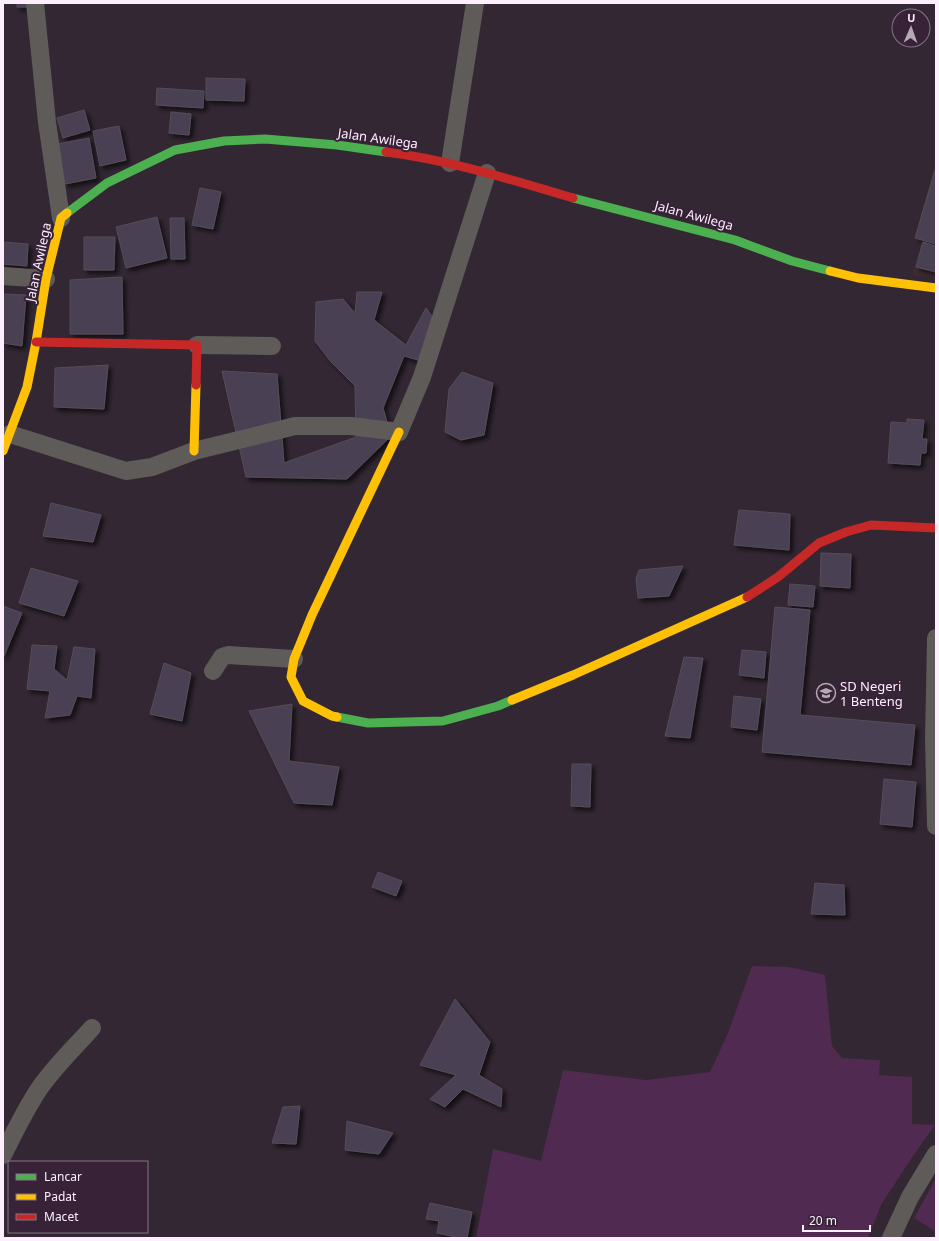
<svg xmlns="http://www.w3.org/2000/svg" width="939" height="1241" font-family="'Noto Sans',sans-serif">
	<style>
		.commercial { fill: #3d2b31 }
		.green { fill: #502a51 }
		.building { fill: #493f52; stroke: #544e58; filter: url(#shadow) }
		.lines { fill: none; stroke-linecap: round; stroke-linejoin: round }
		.street { stroke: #5f5b59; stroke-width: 18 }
		.fast { stroke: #4caf50; stroke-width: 9 }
		.slow { stroke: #ffc107; stroke-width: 9 }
		.jam { stroke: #c62828; stroke-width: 9 }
		.labels { text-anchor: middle; stroke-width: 4; stroke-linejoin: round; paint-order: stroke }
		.street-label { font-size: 13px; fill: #fdeffd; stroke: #372237 }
		.poi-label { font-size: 13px; fill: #fdeffd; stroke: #372237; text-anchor: start }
	</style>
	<defs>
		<filter id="shadow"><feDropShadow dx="3.5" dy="3.5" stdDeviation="2" flood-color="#0009"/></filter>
	</defs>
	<rect width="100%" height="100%" fill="#322732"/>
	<polygon class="commercial" points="936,159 936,278 912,275 922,240 915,238"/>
	<g class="green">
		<polygon points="752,966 789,967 825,975 832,1046 842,1058 880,1060 879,1075 912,1077 912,1124 935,1125 913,1156 882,1203 868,1238 476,1238 493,1149 541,1161 563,1070 646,1080 710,1072 728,1033"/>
		<polygon points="935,1180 936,1181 936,1232 914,1218"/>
	</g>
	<g class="building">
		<rect x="17" y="3" width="12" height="4"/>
		<polygon points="206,78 245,79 244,101 206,100"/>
		<polygon points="157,88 204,91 203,108 156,105"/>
		<polygon points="84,110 90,130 63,138 57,118"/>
		<polygon points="171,112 191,114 189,135 169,133"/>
		<polygon points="119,126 126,160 100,166 93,131"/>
		<polygon points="89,138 96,178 65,184 57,144"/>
		<polygon points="936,167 936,244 915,238"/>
		<polygon points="200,188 221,192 213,229 192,225"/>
		<polygon points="157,217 167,258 126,268 116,227"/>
		<polygon points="170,218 184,218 185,259 171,259"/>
		<polygon points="84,237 115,237 114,270 84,270"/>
		<polygon points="3,242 28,244 27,266 3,264"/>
		<polygon points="923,242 936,246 936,272 916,267"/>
		<polygon points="122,277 123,334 70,334 70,280"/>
		<polygon points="357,292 382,292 374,320 406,345 426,308 437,323 425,362 404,356 383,408 391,436 347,479 246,477 222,371 277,374 284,463 356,437 355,386 331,362 315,341 316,302 343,299 355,313"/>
		<polygon points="3,294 26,295 22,346 3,343"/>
		<polygon points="108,365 104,409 54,407 55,368"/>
		<polygon points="462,372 493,383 484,435 461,440 445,432 449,389"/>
		<polygon points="907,419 924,420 922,439 927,439 926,453 921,453 920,465 888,463 891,422 907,423"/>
		<polygon points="51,503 101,515 93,542 43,536"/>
		<polygon points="739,510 790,514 789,550 734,545"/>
		<polygon points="821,553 851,554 850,588 820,586"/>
		<polygon points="683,566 669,596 638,598 636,578 639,570"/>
		<polygon points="31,568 78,581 64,616 19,603"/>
		<polygon points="790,584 815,586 813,607 788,605"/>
		<polygon points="3,606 22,613 4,656 3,656"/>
		<polygon points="775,607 810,610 800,715 915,725 911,765 762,752"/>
		<polygon points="32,645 57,646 54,669 67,680 74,647 95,649 91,698 77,696 70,715 45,718 50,691 27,689"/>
		<polygon points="742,650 766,652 764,678 739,675"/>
		<polygon points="684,657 703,658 690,738 665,736"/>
		<polygon points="164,663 191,673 182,721 150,714"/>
		<polygon points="734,696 761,699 757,730 731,727"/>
		<polygon points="292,704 289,761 339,767 332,805 294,803 249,711"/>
		<polygon points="572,764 591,764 590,807 571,806"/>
		<polygon points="884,779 916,782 912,827 880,824"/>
		<polygon points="378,872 402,881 396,896 372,887"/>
		<polygon points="815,883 844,885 845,915 811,914"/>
		<polygon points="455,999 490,1042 479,1075 502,1089 501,1107 463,1089 445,1107 430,1099 456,1075 420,1065"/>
		<polygon points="300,1106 296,1144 272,1143 283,1107"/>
		<polygon points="347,1121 393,1133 379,1154 345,1150"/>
		<polygon points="430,1203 472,1212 467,1238 460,1238 437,1233 439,1221 426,1219"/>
	</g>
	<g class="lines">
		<g class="street">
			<polyline points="35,3 47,122 61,218"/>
			<polyline points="450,163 475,3"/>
			<polyline points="3,276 46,279"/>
			<polyline points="197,345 272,346"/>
			<polyline points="10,434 126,471 152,467 194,451 295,426 351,426 399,432 422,377 487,173"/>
			<polyline points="936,638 934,739 936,826"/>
			<polyline points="213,671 222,657 228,655 294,659"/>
			<path d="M 3,1155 C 14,1133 25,1110 39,1089 C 54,1067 74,1048 92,1028"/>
			<polyline points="891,1238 910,1197 936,1154"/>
		</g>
		<g class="fast">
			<polyline points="573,198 735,240 792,261 830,271"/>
			<polyline points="67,213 107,183 175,150 224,141 265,139 337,145 386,152"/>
			<polyline points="337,717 368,723 443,721 498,706 512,700"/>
		</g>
		<g class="slow">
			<polyline points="830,271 858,278 936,288"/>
			<polyline points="3,451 27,387 36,342 46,279 61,218 67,213"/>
			<polyline points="194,451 196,385"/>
			<polyline points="512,700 573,675 747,597"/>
			<polyline points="337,717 332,716 303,701 291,677 294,659 312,615 399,432"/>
		</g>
		<g class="jam">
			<path d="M 386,152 C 450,160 512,180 573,198"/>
			<polyline points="36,342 197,345 196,385"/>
			<polyline points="747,597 778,577 819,543 846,532 871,525 936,528"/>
		</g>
	</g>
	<defs>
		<g id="school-ring" transform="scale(1)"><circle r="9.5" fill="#372237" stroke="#b6a9b6" stroke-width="1.5"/><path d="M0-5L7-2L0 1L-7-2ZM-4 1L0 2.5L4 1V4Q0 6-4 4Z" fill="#b6a9b6"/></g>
	</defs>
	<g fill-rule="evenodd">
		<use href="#school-ring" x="826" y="693"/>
	</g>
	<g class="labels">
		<g class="street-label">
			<text transform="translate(378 138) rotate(8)" y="5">Jalan Awilega</text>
			<text transform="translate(694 215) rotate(15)" y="5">Jalan Awilega</text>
			<text transform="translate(38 262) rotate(-78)" y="5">Jalan Awilega</text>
		</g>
		<g class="poi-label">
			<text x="840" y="691">SD Negeri<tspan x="840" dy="15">1 Benteng</tspan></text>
		</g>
	</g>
	<rect width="939" height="1241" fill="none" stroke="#fdeffd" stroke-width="8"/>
	<rect x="8" y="1161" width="140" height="72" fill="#372237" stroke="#867486"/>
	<rect x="16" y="1174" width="20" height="6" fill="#4caf50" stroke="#867486"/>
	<text x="44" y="1181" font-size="12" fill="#fdeffd">Lancar</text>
	<rect x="16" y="1194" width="20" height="6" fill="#ffc107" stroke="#867486"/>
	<text x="44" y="1201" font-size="12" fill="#fdeffd">Padat</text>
	<rect x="16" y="1214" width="20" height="6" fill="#c62828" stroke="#867486"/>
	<text x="44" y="1221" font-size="12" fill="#fdeffd">Macet</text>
	<g transform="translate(911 28) rotate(2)"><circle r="19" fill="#372237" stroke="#867486"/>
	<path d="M0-3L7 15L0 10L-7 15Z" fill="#b6a9b6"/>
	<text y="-6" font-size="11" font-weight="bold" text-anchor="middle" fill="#fdeffd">U</text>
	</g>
	<path d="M803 1225v6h67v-6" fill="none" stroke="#fdeffd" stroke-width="2"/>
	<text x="809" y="1225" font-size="12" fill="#fdeffd" stroke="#372237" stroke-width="3" paint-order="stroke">20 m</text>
</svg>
